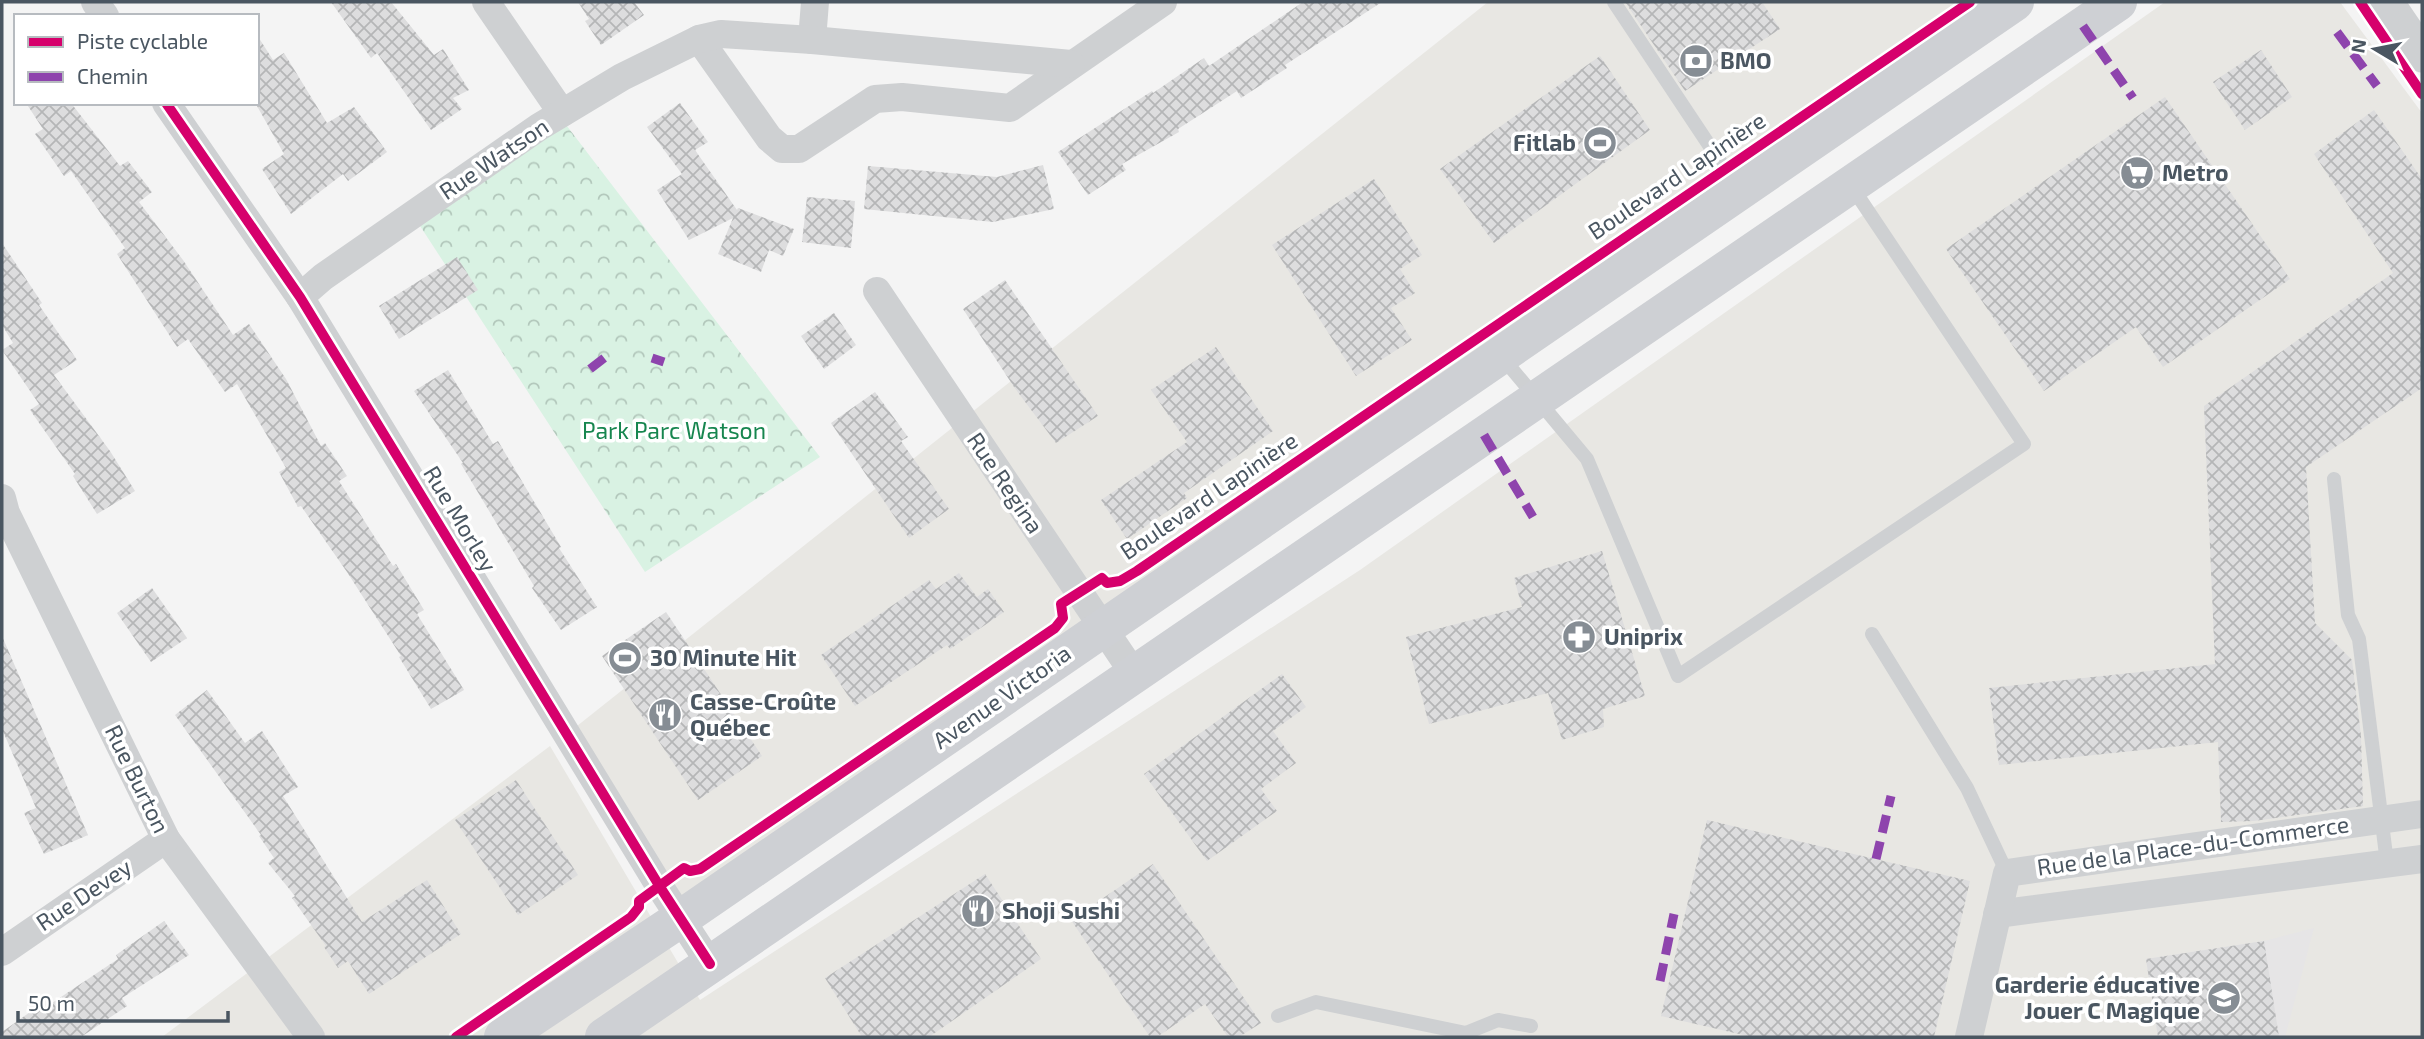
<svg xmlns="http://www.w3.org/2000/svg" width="2424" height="1039" font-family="'Exo 2',sans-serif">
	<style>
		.commercial { fill: #e8e7e3 }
		.education { fill: #e6e5e6 }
		.park { fill: url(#park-crowns) }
		.building { fill: url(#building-cross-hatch) }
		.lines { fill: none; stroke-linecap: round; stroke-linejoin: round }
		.service { stroke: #ced0d2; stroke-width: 14 }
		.minor { stroke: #ced0d2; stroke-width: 28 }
		.tertiary { stroke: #ced0d2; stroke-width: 35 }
		.secondary { stroke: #ced0d4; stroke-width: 38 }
		.quiet { stroke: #8e44ad; stroke-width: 9; stroke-dasharray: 18 9; stroke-linecap: butt }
		.cycleway-casing { stroke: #fff; stroke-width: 15 }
		.cycleway { stroke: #d6006c; stroke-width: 10 }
		.labels { text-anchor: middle; stroke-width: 7; stroke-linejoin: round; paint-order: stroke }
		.poi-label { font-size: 23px; font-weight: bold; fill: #4a5661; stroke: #fff; text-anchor: start }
		.street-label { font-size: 23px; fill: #4a5661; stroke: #fff }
		.park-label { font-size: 23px; fill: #17864f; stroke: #fff }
	</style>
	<defs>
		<pattern id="park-crowns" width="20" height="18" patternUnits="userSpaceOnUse" patternTransform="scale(1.75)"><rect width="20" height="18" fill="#d9f2e3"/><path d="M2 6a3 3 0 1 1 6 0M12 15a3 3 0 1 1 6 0" fill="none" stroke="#b2c7bb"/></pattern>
		<pattern id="building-cross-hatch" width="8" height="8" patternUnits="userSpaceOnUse" patternTransform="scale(1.75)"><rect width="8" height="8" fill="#ddddde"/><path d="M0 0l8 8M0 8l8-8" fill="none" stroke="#b5b6b7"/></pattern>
	</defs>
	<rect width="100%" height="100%" fill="#f4f4f4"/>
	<g class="commercial">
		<polygon points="1488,2 1990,2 682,898 577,726"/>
		<polygon points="2165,2 2340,2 2422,113 2422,1037 162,1037 550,746 700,1000 1360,570"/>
	</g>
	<polygon class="education" points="2314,928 2285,1037 2158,1037 2146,959 2264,941"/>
	<polygon class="park" points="557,113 820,457 645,572 411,212"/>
	<g class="building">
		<polygon points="331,2 391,2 434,55 443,49 469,90 453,98 462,109 431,130 377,53 371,58"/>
		<polygon points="578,2 634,2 644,15 601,45 585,21 589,19"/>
		<polygon points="1303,2 1382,2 1285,65 1287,68 1241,98 1237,91 1178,129 1179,132 1122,164 1126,170 1088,195 1058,152 1152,91 1153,93 1204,58 1209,66"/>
		<polygon points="1625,2 1762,2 1780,29 1685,91"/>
		<polygon points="257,35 273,60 284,53 327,123 354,107 387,152 348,181 343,174 291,214 262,169 284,154 257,106"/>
		<polygon points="2261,50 2292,97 2245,130 2213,82"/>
		<polygon points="1600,56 1650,130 1494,243 1440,169"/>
		<polygon points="2165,97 2290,279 2163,367 2136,327 2044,391 1946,249"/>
		<polygon points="26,103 71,103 120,166 128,161 152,192 139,202 183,260 233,335 249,324 286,379 321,446 325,443 347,476 339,481 393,566 396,564 424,610 417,614 464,690 431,709 399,657 401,656 347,572 301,506 298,507 279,472 286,468 237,384 225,392 188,339 177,347 117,254 125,248 71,171 64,176 35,134 43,129"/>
		<polygon points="680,103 708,142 695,150 737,210 738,208 794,229 783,256 769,250 761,272 718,254 733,218 689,240 657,190 682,174 647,127"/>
		<polygon points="2374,110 2422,179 2422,388 2306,467 2315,623 2352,660 2361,736 2363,806 2254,821 2221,822 2218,742 1999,765 1989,688 2215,664 2204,406 2393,273 2314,154"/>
		<polygon points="1043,165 1054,209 993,222 864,209 868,166 997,177"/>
		<polygon points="1374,179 1422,255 1400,269 1415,293 1391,308 1412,340 1356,376 1272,245"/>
		<polygon points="807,197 855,201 851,248 802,242"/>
		<polygon points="2,243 42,303 39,305 77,360 54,375 110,451 135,491 97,514 73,476 75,474 30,410 39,404 2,350 13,343 2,325"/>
		<polygon points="457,257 478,290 399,339 379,306"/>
		<polygon points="1005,280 1098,416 1056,443 1014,387 963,309"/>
		<polygon points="834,313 856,345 824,369 801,336"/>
		<polygon points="1216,347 1273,431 1184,493 1187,498 1127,539 1101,500 1187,442 1151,390"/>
		<polygon points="448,370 493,444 498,441 561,547 559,548 597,607 561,630 532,588 534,586 461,464 463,463 414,391"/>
		<polygon points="875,392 908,437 901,441 949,509 909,538 831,423"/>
		<polygon points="1602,551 1645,696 1603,709 1604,727 1562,740 1548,693 1429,724 1406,637 1522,607 1514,578"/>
		<polygon points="959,573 977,597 988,589 1004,612 950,649 947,645 855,706 821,655 929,580 936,589"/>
		<polygon points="152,588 187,638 151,662 117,613"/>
		<polygon points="666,612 762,756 698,800 602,656"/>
		<polygon points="2,636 88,835 44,854 24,813 36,808 2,729"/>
		<polygon points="1282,674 1306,707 1273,731 1296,763 1261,789 1277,811 1207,861 1144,774"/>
		<polygon points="207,690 245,743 262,731 298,787 283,796 362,922 427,880 461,934 369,994 348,961 338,968 324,947 326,946 292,898 295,896 268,863 274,858 259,836 261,835 175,715"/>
		<polygon points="516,780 578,875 518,915 455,820"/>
		<polygon points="1707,820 1970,881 1934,1037 1752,1037 1661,1016"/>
		<polygon points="1153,864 1261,1023 1239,1037 1228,1037 1205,1004 1157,1037 1150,1037 1071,920"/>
		<polygon points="985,874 1041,959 929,1037 862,1037 825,978"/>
		<polygon points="164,921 189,955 122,998 127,1006 81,1037 2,1037 2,1032 40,1005 43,1009 118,959 116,955"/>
		<polygon points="2264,941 2279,1037 2158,1037 2146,959"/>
	</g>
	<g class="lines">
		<g class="service">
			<polyline points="1614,2 1739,190"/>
			<polyline points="1501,356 1587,459 1678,676 2024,444 1852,187"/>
			<polyline points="2334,479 2348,615 2359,639 2387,863"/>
			<polyline points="1872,634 1967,788 2007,873"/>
			<polyline points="1278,1016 1316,1002 1466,1033 1498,1020 1531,1026"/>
		</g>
		<g class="minor">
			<polyline points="95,2 105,16"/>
			<polyline points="486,2 562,113"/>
			<polyline points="699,39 769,138 782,149 799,149 875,99 902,97 1010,108 1163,2"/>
			<polyline points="812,40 815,2"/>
			<polyline points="166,103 300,297 660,887 710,964"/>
			<polyline points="877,291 1134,674"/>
			<polyline points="300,297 323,277 539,127 622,77 699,39 721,34 812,40 1071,64"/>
			<polyline points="2,498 6,513 166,839 311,1037"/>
			<polyline points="1997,914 2422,859"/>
			<polyline points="2,952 166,839"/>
			<polyline points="1969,1037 2007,873 2422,814"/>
		</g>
		<polyline class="tertiary" points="2386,2 2422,55"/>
		<g class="secondary">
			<polyline points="503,1037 680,919 2015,2"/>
			<polyline points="604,1037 2118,2"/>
		</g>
		<g class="quiet">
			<polyline points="2083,26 2133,98"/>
			<polyline points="2337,32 2377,86"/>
			<polyline points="652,358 664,362"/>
			<polyline points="590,369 608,355"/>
			<polyline points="1484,435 1533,517"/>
			<polyline points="1876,859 1891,796"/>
			<polyline points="1660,981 1674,914"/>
		</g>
		<g class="cycleway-casing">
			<g id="cycleway">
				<polyline points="2360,2 2422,94"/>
				<polyline points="166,103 300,297 660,887 710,964"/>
				<polyline points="456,1037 631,917 639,907 639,901 684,868 690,871 700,869 1055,628 1063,618 1061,604 1102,578 1107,583 1120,581 1137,571 1970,2"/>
			</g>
		</g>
		<use href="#cycleway" class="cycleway"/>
	</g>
	<defs>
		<g id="bank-disc" transform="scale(1.75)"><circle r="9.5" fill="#868d94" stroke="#fff"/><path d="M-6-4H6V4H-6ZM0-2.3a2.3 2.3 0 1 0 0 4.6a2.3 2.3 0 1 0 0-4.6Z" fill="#fff"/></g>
		<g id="stadium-disc" transform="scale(1.75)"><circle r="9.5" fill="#868d94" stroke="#fff"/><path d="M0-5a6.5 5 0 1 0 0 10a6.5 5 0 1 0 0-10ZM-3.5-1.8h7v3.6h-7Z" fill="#fff"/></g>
		<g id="supermarket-disc" transform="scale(1.75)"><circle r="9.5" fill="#868d94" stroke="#fff"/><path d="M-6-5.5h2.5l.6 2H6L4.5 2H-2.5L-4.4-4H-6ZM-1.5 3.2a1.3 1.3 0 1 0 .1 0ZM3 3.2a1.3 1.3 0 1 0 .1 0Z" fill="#fff"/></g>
		<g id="pharmacy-disc" transform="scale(1.75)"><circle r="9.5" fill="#868d94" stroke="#fff"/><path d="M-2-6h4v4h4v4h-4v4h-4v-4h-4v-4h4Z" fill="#fff"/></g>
		<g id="restaurant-disc" transform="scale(1.75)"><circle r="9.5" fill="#868d94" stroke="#fff"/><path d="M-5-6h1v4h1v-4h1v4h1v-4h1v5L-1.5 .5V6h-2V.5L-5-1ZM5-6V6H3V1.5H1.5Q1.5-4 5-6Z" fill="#fff"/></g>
		<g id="school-disc" transform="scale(1.75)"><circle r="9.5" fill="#868d94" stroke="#fff"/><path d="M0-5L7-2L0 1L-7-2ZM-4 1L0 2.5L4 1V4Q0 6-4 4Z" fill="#fff"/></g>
	</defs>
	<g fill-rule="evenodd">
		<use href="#bank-disc" x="1696" y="61"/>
		<use href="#stadium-disc" x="1600" y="143"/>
		<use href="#supermarket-disc" x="2137" y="173"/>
		<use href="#pharmacy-disc" x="1579" y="637"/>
		<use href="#stadium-disc" x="625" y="658"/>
		<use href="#restaurant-disc" x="665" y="715"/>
		<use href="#restaurant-disc" x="978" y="911"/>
		<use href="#school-disc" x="2224" y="998"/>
	</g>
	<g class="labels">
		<g class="poi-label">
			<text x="1720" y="69">BMO</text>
			<text x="1576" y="151" text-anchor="end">Fitlab</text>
			<text x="2162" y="181">Metro</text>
			<text x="1604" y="645">Uniprix</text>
			<text x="650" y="666">30 Minute Hit</text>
			<text x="690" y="710">Casse-Croûte<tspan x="690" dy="26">Québec</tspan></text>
			<text x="1002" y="919">Shoji Sushi</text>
			<text x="2200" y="993" text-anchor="end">Garderie éducative<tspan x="2200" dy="26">Jouer C Magique</tspan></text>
		</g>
		<g class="street-label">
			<text transform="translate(494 159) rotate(-34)" y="8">Rue Watson</text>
			<text transform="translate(1677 176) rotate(-34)" y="8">Boulevard Lapinière</text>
			<text transform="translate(1005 483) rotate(56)" y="8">Rue Regina</text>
			<text transform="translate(1209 496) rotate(-34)" y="8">Boulevard Lapinière</text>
			<text transform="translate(460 519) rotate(59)" y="8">Rue Morley</text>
			<text transform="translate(1002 697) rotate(-35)" y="8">Avenue Victoria</text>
			<text transform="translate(137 779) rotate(64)" y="8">Rue Burton</text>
			<text transform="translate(2193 846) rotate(-8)" y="8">Rue de la Place-du-Commerce</text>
			<text transform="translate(84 895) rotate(-34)" y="8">Rue Devey</text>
		</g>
		<g class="park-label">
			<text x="674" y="439">Park Parc Watson</text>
		</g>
	</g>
	<rect width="2424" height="1039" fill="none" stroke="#4a5661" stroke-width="7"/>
	<rect x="14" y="14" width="245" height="91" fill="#ffffff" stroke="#b7bbc0" stroke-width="2"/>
	<rect x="28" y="37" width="35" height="10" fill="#d6006c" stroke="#b7bbc0" stroke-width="2"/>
	<text x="77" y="49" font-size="21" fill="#4a5661">Piste cyclable</text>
	<rect x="28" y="72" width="35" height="10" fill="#8e44ad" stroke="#b7bbc0" stroke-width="2"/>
	<text x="77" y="84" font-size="21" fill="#4a5661">Chemin</text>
	<g transform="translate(2375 49) rotate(280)" stroke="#ffffff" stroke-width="5" paint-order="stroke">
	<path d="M0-5L12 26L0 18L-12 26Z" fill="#4a5661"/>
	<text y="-10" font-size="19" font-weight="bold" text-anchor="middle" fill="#4a5661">N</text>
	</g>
	<path d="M18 1011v10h210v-10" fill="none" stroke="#4a5661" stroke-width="3.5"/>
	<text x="28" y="1011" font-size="21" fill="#4a5661" stroke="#ffffff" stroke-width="5" paint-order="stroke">50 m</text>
</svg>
